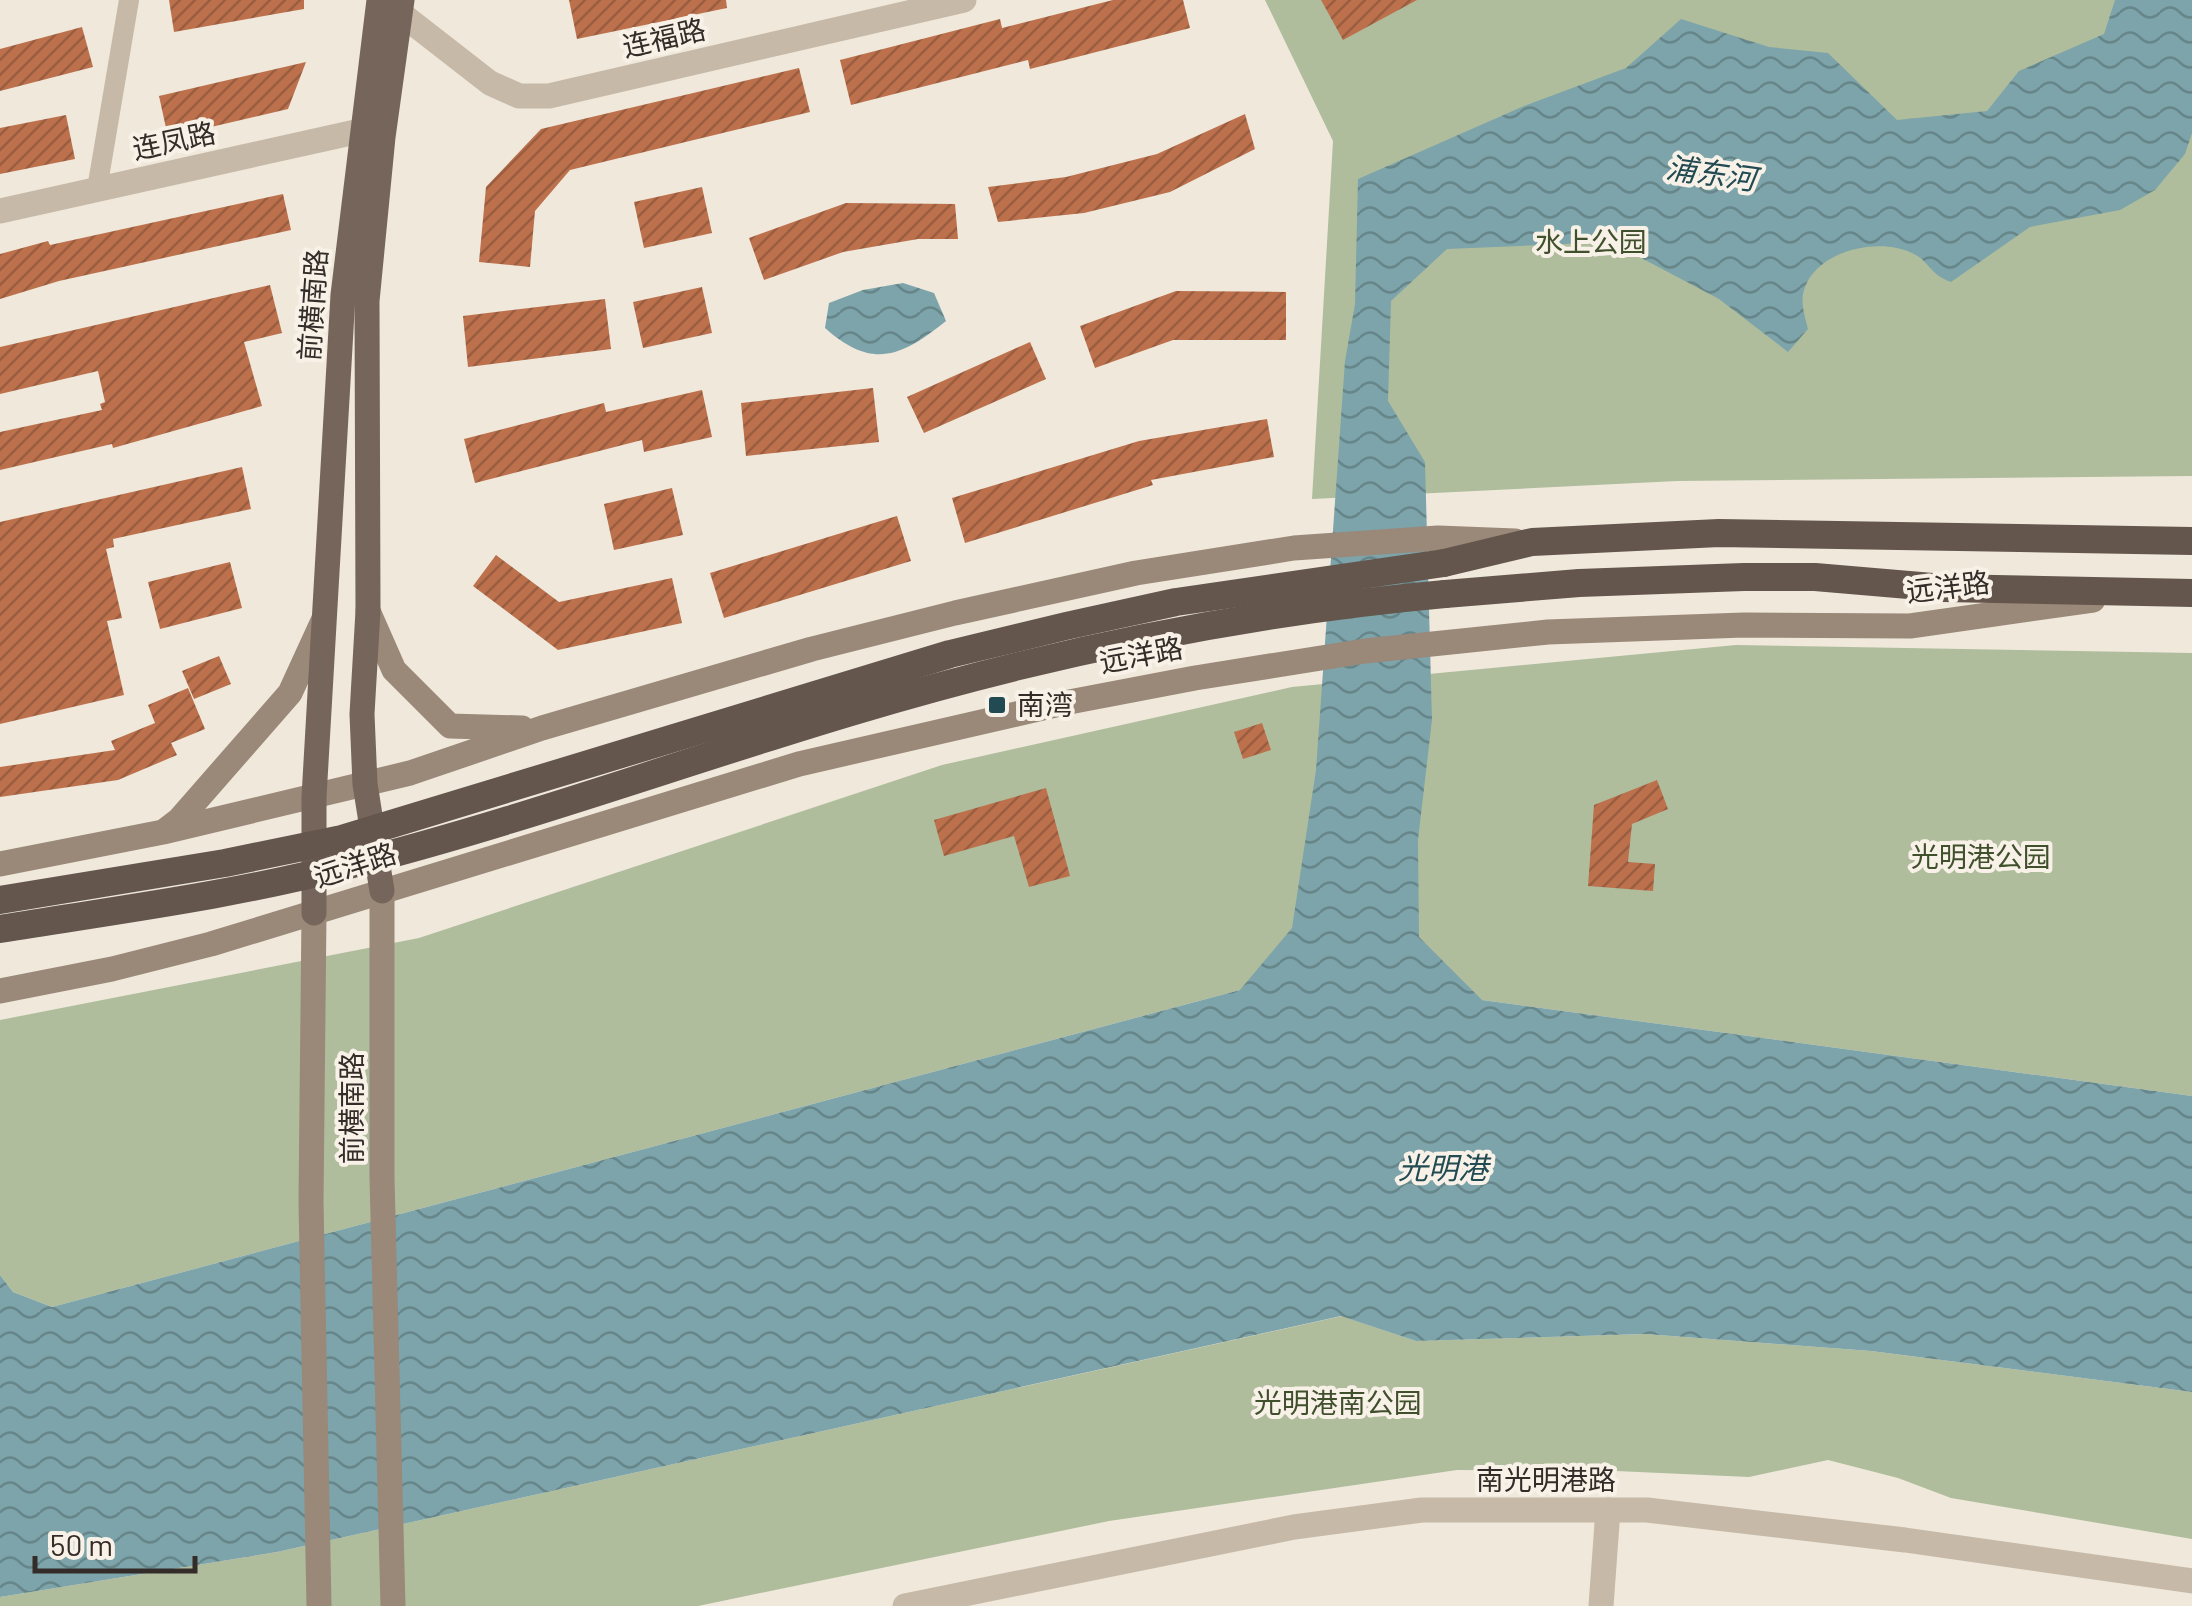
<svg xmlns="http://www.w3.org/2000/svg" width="2192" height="1606" font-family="Barlow,'Noto Sans SC',sans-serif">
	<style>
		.green { fill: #afbd9c }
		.water { fill: url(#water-waves) }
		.building { fill: url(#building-hatch) }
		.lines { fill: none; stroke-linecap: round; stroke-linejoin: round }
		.minor { stroke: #c6b9a8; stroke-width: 20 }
		.tertiary { stroke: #c6b9a8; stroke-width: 25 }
		.secondary { stroke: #9a8879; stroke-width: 25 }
		.primary { stroke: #75655a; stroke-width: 25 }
		.trunk { stroke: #64564c; stroke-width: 28 }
		.trunk-bridge { stroke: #64564c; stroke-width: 28 }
		.poi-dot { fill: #214a52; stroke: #f8f1e7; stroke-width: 4 }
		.labels { text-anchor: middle; stroke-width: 8; stroke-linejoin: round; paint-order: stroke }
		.street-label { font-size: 28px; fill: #342c28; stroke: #f8f1e7 }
		.park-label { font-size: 28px; fill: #40502d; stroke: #f8f1e7 }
		.poi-label { font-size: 28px; fill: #342c28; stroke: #f8f1e7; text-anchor: start }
		.water-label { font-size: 30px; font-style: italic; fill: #214a52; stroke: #f8f1e7 }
	</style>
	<defs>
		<pattern id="water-waves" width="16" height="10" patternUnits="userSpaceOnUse" patternTransform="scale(2.5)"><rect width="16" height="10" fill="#7ca4aa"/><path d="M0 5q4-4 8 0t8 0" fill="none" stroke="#66868a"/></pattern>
		<pattern id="building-hatch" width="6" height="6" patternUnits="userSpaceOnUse" patternTransform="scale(2.5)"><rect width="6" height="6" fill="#bc714c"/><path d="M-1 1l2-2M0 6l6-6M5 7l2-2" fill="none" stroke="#9a5d3f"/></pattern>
	</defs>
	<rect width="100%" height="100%" fill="#efe8db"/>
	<g class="green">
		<polygon points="1265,0 2192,0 2192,476 1677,481 1312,499 1333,141"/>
		<polygon points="1736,645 2192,653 2192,1096 1482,1000 1240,990 52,1307 13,1292 0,1275 0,1020 419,938 942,765 1292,687"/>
		<polygon points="1342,1316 1416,1341 1645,1334 1871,1351 2192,1392 2192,1539 1951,1498 1898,1478 1828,1460 1749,1477 1616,1471 1457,1470 1109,1521 698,1606 0,1606 0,1597 277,1552"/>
	</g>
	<g class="water">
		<path d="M 2115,0 L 2192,0 L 2192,133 L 2185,154 L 2155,190 L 2120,210 L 2030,227 L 1951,282 C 1929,274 1930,262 1914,254 C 1880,236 1816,250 1804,290 C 1800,302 1805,317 1808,329 L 1788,352 L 1719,299 L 1611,242 L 1447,249 L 1391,301 L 1388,401 L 1425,462 L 1432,720 L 1418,840 L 1419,937 L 1482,1000 L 2192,1096 L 2192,1392 L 1871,1351 L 1645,1334 L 1416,1341 L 1341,1316 L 277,1552 L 0,1597 L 0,1275 L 13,1292 L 52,1307 L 1240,990 L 1292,928 L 1316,770 L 1345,361 L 1355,304 L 1358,179 L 1524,106 L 1626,68 L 1681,19 L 1769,47 L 1828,53 L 1897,120 L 1987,111 L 2019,71 L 2104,34 Z"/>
		<path d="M 903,283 L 934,293 L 946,321 C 901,357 872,370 825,328 L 829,303 L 863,290 Z"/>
	</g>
	<g class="building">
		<polygon points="169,0 304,0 304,9 174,32"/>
		<polygon points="569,0 726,0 727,8 577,39"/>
		<polygon points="1113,0 1183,0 1190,28 1030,69 1028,60 851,105 840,60 1000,19 1002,28"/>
		<polygon points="1321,0 1417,0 1343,40"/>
		<polygon points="82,27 93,67 0,91 0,49"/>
		<polygon points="306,62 288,109 168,137 159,96"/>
		<polygon points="799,68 810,112 570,170 535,211 530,267 479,262 486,187 541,129"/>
		<polygon points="1245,114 1255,149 1170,192 1084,213 998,222 988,187 1066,177 1157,154"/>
		<polygon points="66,115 75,159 0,174 0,128"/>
		<polygon points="702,187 712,233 644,248 634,202"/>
		<polygon points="283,194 291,230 59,281 0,299 0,254 48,241 50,245"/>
		<polygon points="846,203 955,204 958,239 918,239 843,252 764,280 749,238"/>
		<polygon points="270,285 282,333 244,342 262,406 113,448 112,444 0,470 0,432 102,410 100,404 105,402 98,371 0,394 0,347"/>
		<polygon points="702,287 712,333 643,348 633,302"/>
		<polygon points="1176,291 1286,292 1286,340 1173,340 1095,368 1080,326"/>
		<polygon points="605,299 611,349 468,367 463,316"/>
		<polygon points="1030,342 1046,379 924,433 907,397"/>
		<polygon points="873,388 879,442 746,456 741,403"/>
		<polygon points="702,390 712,437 644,452 642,440 475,483 464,439 604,403 606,412"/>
		<polygon points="1267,419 1274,457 1151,480 1153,485 965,543 952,498 1139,441"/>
		<polygon points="242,467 251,509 113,539 114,547 106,549 122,618 107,621 124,695 0,724 0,522"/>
		<polygon points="672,488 683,535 614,550 604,504"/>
		<polygon points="897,516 911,561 724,618 710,573"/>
		<polygon points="496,555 559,602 672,578 682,623 558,650 473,586"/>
		<polygon points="230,562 242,608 160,629 148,582"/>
		<polygon points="219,656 231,684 194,699 182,671"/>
		<polygon points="188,688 205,729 171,743 177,755 118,780 0,797 0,767 115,750 111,741 155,723 148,705"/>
		<polygon points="1262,723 1271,750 1243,759 1234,732"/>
		<polygon points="1657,780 1668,809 1632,824 1628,862 1655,864 1653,891 1588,886 1594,805"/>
		<polygon points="1046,788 1070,876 1029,887 1014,836 944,856 934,820"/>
	</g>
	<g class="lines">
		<polyline class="minor" points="97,189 129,0"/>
		<g class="tertiary">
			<polyline points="400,13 490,83 519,96 549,96 964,0"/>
			<polyline points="0,211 360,131"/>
			<polyline points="905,1606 1294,1527 1422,1510 1647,1510 1905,1540 2192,1581"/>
			<polyline points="1601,1606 1608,1510"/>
		</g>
		<g class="secondary">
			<polyline points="368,611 394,670 450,726 522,728"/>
			<polyline points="166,830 179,820 290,693 323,621"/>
			<polyline points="0,864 163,832 410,773 542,728 812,649 955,613 1136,573 1294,548 1438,538 1515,541"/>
			<polyline points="382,891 382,1178 393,1606"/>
			<polyline points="314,913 311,1202 319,1606"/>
			<polyline points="0,991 112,969 211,944 799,764 1064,703 1195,678 1365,651 1548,632 1744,625 1910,626 2093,600"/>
		</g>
		<g class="primary">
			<polyline points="382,891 365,784 362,714 368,611 367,301 383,137 402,0"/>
			<polyline points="314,913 314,797 343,295 379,0"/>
		</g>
		<g class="trunk">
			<polyline points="1444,563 1532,542 1719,533 2192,541"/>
			<polyline points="1445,594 1579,583 1744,577 1815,577 1944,588 2192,593"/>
		</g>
		<g class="trunk-bridge">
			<polyline points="0,900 225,863 342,839 950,654 1066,626 1176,602 1444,563"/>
			<path d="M 0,929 C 116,910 235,895 349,865 C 519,822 686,761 854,711 C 1047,653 1245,612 1445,594"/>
		</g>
	</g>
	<rect class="poi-dot" x="987" y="695" width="20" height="20" rx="5"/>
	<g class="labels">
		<g class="street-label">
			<text transform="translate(664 38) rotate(-13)" y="10">连福路</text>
			<text transform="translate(174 141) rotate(-12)" y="10">连凤路</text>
			<text transform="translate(313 305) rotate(-86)" y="10">前横南路</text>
			<text transform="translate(1948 587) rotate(-7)" y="10">远洋路</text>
			<text transform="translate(1141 655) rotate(-11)" y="10">远洋路</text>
			<text transform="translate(355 865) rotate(-18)" y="10">远洋路</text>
			<text transform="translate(352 1108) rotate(-90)" y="10">前横南路</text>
			<text x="1546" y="1490">南光明港路</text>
		</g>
		<g class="park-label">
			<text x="1591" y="252">水上公园</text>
			<text x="1981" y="867">光明港公园</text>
			<text x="1338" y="1413">光明港南公园</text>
		</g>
		<g class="poi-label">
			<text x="1017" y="715">南湾</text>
		</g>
		<g class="water-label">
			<text transform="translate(1711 174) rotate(8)" y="10">浦东河</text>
			<text x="1443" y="1179">光明港</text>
		</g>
	</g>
	<path d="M35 1556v15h160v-15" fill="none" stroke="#342c28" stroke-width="5"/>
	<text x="50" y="1556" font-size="30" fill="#342c28" stroke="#f8f1e7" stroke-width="8" paint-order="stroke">50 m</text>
</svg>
